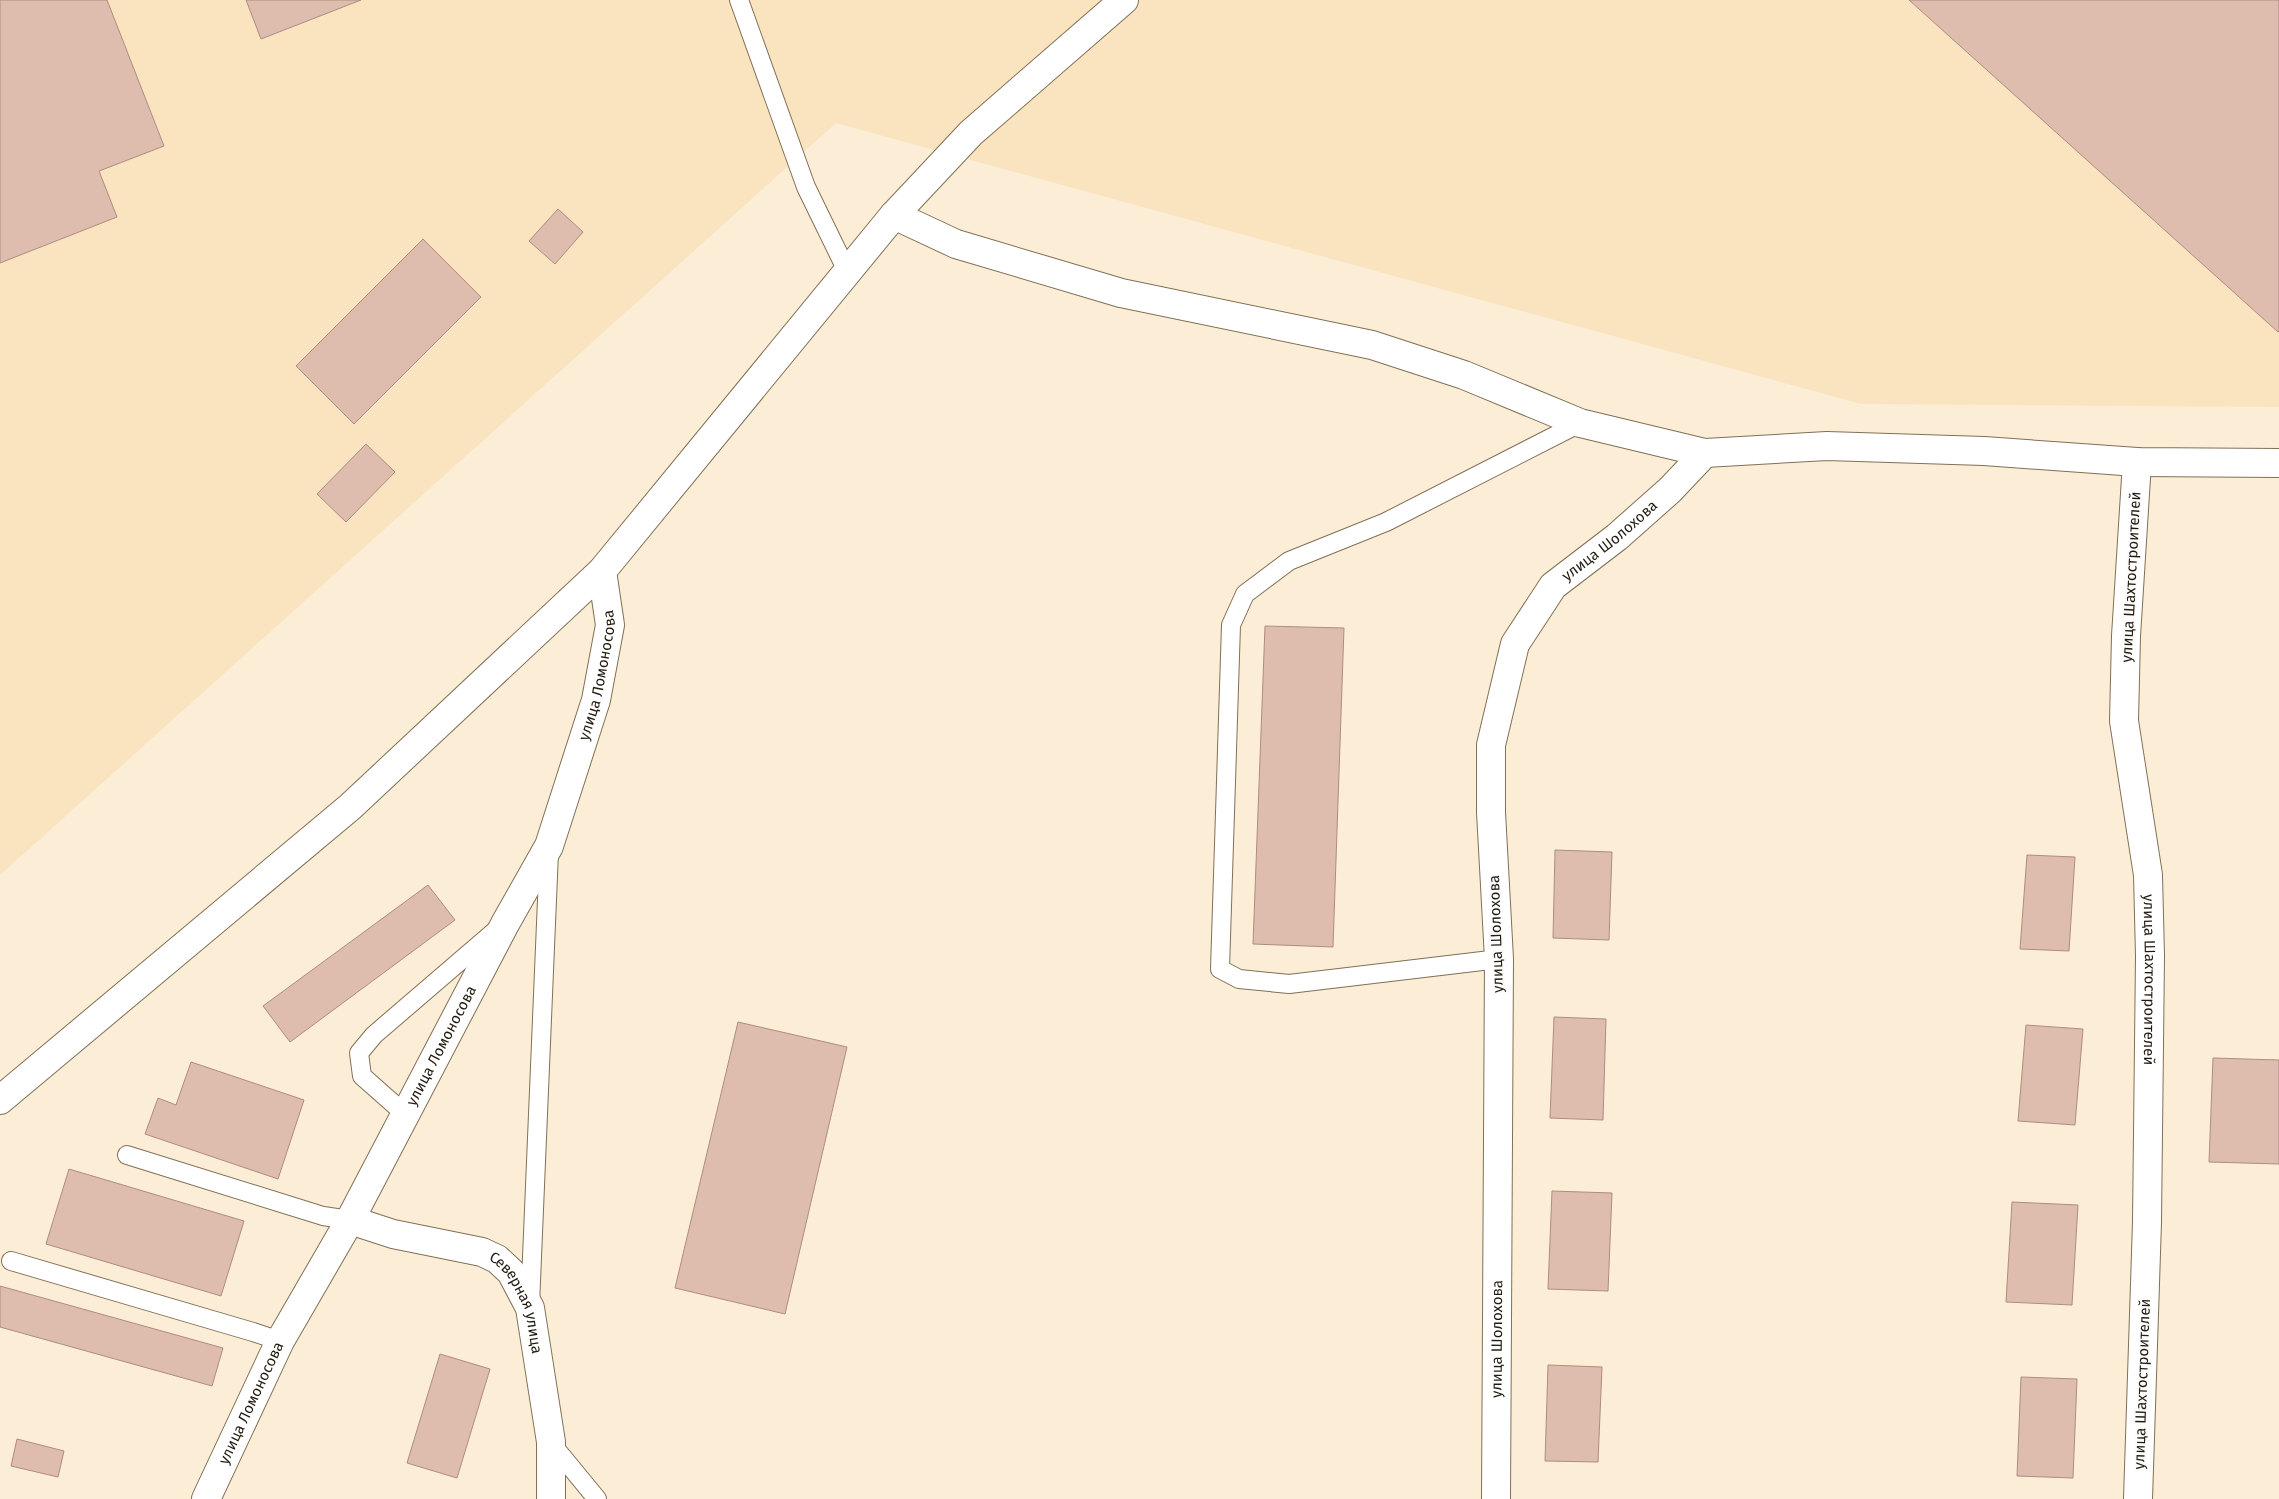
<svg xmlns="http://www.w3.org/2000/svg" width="2279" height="1499" font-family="'Fira Sans',sans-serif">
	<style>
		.built { fill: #fae3bf }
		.building { fill: #debcae; stroke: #ad8d80 }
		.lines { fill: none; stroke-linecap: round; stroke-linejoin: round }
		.service-casing { stroke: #807056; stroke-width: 20 }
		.minor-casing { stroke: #807056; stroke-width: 30 }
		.service { stroke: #fff; stroke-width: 18 }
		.minor { stroke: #fff; stroke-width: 28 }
		.labels { text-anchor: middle; stroke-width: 4.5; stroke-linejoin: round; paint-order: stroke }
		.street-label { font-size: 15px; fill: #221b10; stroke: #fcfcfc }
	</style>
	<rect width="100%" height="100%" fill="#fcedd6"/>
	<polygon class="built" points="0,0 2279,0 2279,407 1861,404 836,123 0,875"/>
	<g class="building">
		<polygon points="0,0 107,0 164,146 99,171 117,217 0,263"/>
		<polygon points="246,0 361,0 261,39"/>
		<polygon points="1909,0 2279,0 2279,331 2278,332"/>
		<polygon points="558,209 583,232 555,264 529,241"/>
		<polygon points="423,239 481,297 354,424 296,366"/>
		<polygon points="366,444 395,472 346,522 317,494"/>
		<polygon points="1265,626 1344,628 1333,947 1253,944"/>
		<polygon points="1555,850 1612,852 1609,940 1553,938"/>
		<polygon points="2027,855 2075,857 2069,951 2020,949"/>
		<polygon points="428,885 455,920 290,1042 263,1006"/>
		<polygon points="1554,1017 1606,1019 1603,1120 1550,1118"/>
		<polygon points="738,1022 847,1047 785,1314 675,1288"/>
		<polygon points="2026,1025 2083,1029 2075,1125 2018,1121"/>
		<polygon points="2213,1058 2279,1060 2279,1164 2209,1162"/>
		<polygon points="191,1062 304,1100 278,1179 145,1134 158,1098 176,1105"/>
		<polygon points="69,1169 244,1221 221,1296 46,1244"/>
		<polygon points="1552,1191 1612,1193 1608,1291 1548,1289"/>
		<polygon points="2012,1202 2078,1205 2072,1305 2006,1302"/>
		<polygon points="0,1286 223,1348 212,1386 0,1327"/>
		<polygon points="440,1354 490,1369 457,1478 407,1463"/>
		<polygon points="1548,1365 1602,1367 1598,1462 1545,1461"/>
		<polygon points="2021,1377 2077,1379 2073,1478 2017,1476"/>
		<polygon points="17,1439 64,1451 58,1477 11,1466"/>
	</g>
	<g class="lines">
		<g class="service-casing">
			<g id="service">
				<polyline points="739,0 806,187 847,271"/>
				<polyline points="1499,959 1289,984 1239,979 1220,969 1231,625 1245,594 1289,561 1386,522 1580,423"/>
				<polyline points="405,1114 362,1076 359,1053 374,1035 495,931"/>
				<polyline points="127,1155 323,1216 350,1220"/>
				<polyline points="11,1261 253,1332 280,1341"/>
				<polyline points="530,1305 549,852"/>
				<polyline points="551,1443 597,1499"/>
			</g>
		</g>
		<g class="minor-casing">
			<g id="minor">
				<polyline points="894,215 956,244 1121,293 1372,345 1464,375 1580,423 1705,453 1827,446 1984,451 2137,462 2279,463"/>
				<path id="s1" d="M 2137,462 L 2126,636 L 2124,721 L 2148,875 L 2150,956 L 2147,1222 L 2138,1499"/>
				<polyline points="0,1100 350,807 602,571 894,215 971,133 1124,0"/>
				<path id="s2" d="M 350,1220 L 393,1234 L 482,1252 L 497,1259 L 511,1272 L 530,1308 L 551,1442 L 551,1499"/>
				<path id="s3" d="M 206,1499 L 280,1341 L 350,1220 L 506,922 L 549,846 L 596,700 L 610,625 L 602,571"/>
				<path id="s4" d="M 1496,1499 L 1499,959 L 1491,812 L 1491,745 L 1515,644 L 1553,586 L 1617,537 L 1670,490 L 1705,453"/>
			</g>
		</g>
		<use href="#service" class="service"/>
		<use href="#minor" class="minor"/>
	</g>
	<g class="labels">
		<g class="street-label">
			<text dy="5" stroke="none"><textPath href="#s4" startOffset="1000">улица Шолохова</textPath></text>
			<text transform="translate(2131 577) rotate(-87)" y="5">улица Шахтостроителей</text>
			<text dy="5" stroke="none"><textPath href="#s3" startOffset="916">улица Ломоносова</textPath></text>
			<text transform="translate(1496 934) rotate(-92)" y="5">улица Шолохова</text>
			<text dy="5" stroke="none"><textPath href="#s1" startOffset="520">улица Шахтостроителей</textPath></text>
			<text dy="5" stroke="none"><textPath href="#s3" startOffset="511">улица Ломоносова</textPath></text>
			<text dy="5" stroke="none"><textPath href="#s2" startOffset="202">Северная улица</textPath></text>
			<text dy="5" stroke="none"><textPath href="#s4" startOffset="160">улица Шолохова</textPath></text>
			<text transform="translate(2142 1384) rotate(-88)" y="5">улица Шахтостроителей</text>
			<text dy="5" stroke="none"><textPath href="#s3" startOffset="106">улица Ломоносова</textPath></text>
		</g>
	</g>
</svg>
